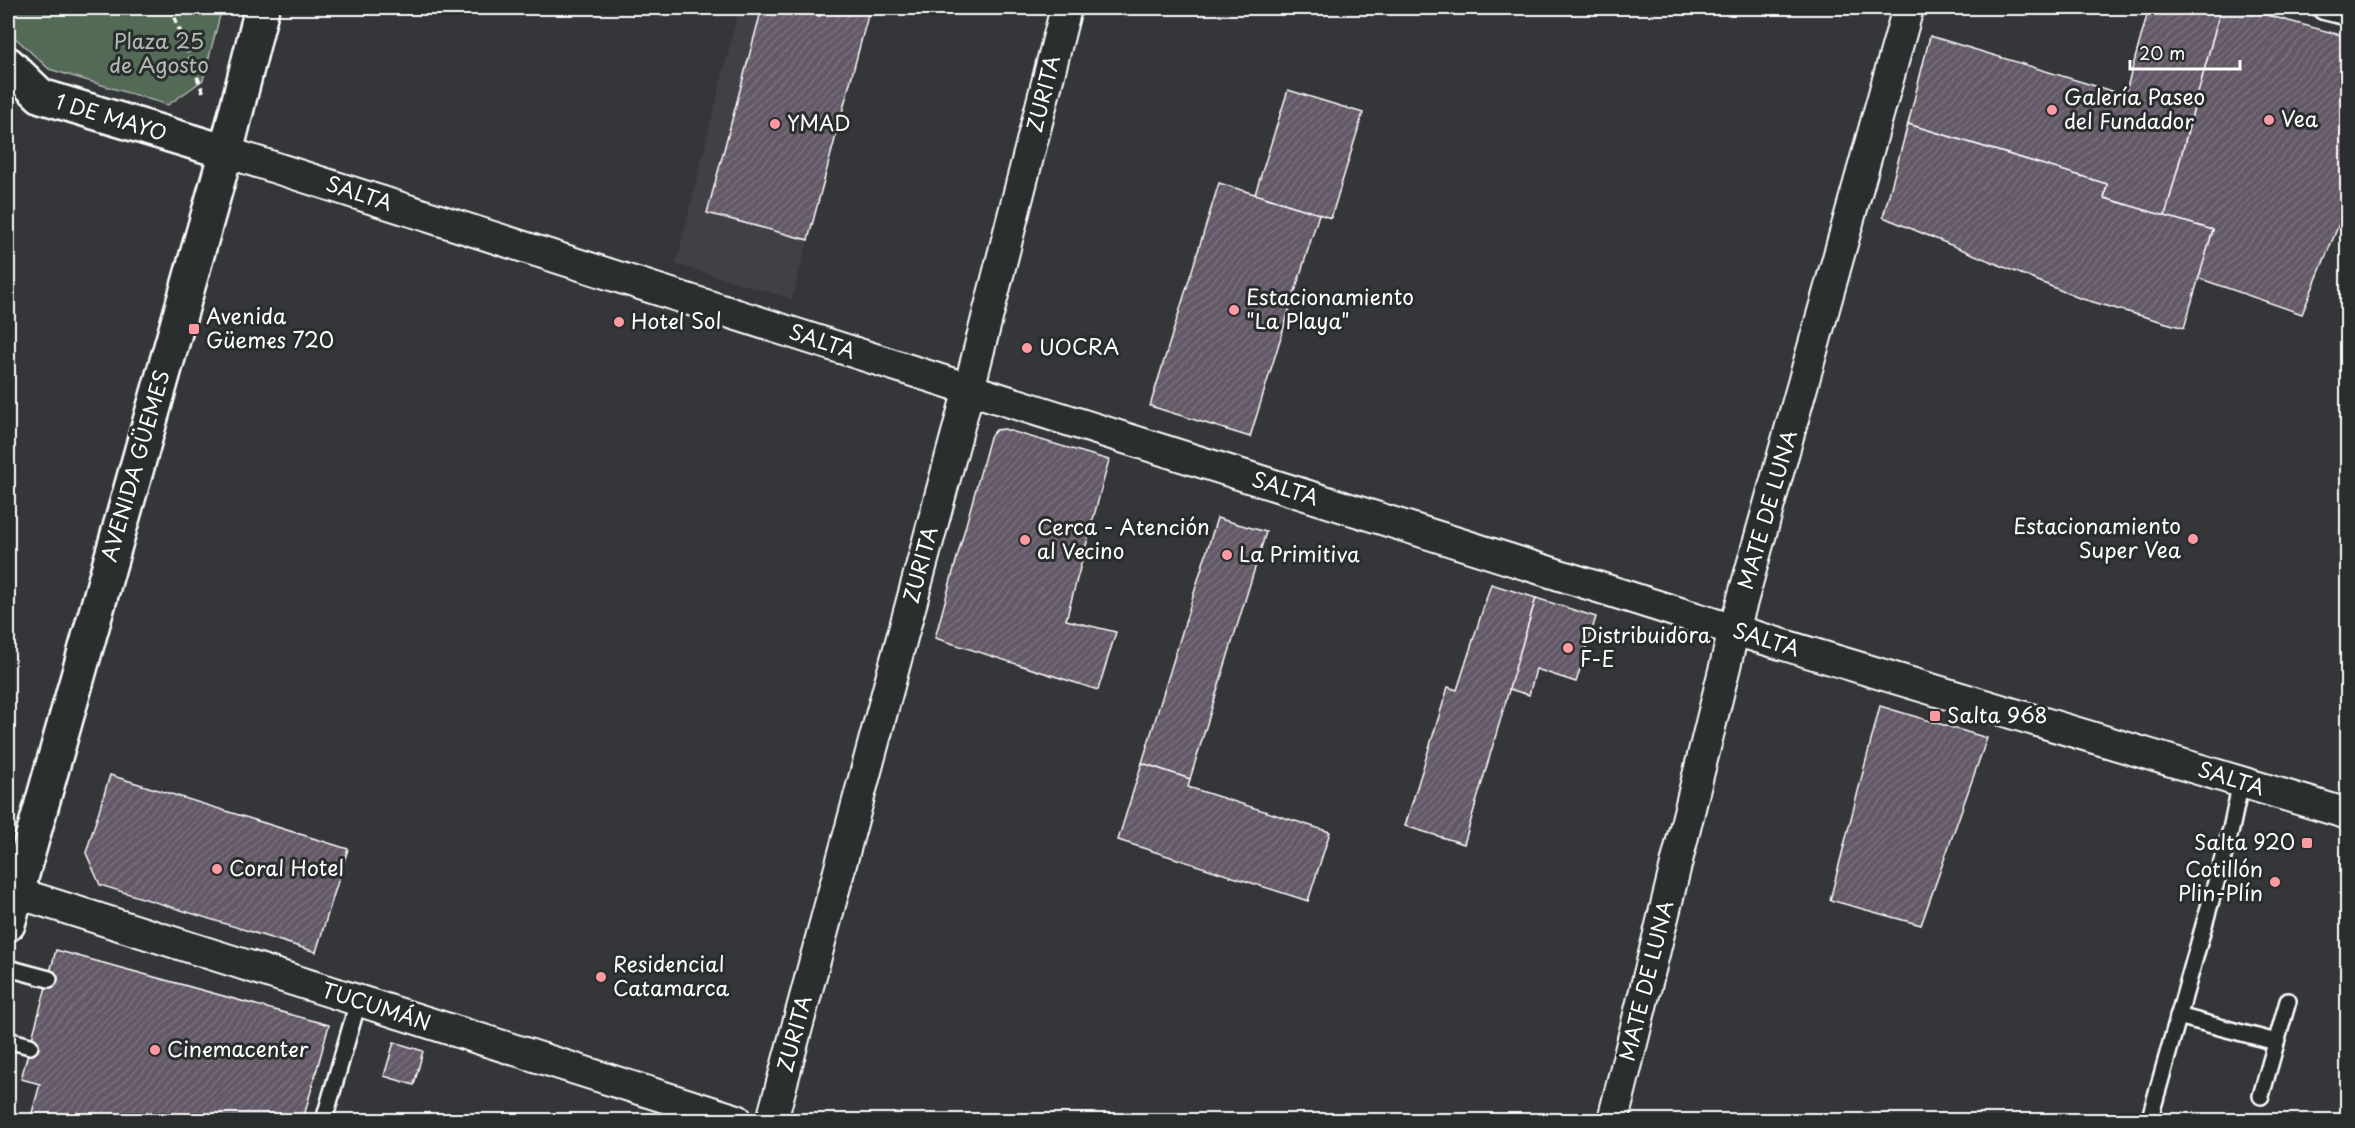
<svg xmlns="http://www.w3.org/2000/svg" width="2355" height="1128" font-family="'Playpen Sans',sans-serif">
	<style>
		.built { fill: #434046 }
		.green { fill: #536a57; stroke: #a9b4ab; stroke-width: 1.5 }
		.building { fill: url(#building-hatch); stroke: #fff; stroke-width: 1.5 }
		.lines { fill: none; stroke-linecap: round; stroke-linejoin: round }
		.service-casing { stroke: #fff; stroke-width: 20 }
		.pedestrian-casing { stroke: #fff; stroke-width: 27 }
		.minor-casing { stroke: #fff; stroke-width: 34 }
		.primary-casing { stroke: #fff; stroke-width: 38 }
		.path { stroke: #fff; stroke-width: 4; stroke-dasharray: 6 4.5; stroke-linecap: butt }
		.service { stroke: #2a2d2e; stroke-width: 15 }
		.pedestrian { stroke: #2a2d2e; stroke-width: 22 }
		.minor { stroke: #2a2d2e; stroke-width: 30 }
		.primary { stroke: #2a2d2e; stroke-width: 33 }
		.poi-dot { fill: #ff9aa2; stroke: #2a2d2e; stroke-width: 2 }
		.labels { text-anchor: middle; stroke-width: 6; stroke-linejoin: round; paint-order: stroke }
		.park-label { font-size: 21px; fill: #b2bcb3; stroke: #2a2d2e }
		.street-label { font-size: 21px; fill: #fff; stroke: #2a2d2e }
		.poi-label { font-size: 21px; fill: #fff; stroke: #2a2d2e; text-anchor: start }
	</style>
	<defs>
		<pattern id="building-hatch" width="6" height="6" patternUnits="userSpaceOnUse" patternTransform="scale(1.5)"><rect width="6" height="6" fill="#635866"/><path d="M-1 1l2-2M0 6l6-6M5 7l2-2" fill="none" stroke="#7a717d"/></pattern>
	</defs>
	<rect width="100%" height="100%" fill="#353639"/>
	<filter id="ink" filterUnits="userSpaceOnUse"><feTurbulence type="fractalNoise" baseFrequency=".0167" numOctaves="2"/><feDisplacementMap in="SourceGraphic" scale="12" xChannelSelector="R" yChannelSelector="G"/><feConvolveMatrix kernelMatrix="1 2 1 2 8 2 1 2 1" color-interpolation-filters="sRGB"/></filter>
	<g filter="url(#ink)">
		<polygon class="built" points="739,8 870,8 792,299 676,264"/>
		<polygon class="green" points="8,8 222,8 203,80 168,105 49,69 8,31"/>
		<g class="building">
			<polygon points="762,8 788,8 820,16 822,8 870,8 808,240 707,213"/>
			<polygon points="2149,8 2221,8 2165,216 2104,198 2107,184 1908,124 1930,36 2125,95"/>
			<polygon points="2221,8 2241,8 2348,37 2348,202 2302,314 2198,278 2213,230 2165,216"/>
			<polygon points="1288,90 1363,113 1331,218 1255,194"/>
			<polygon points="1908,124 2107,184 2104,198 2213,230 2184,328 2079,298 1883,217"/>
			<polygon points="1219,183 1319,214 1250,437 1150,406"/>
			<polygon points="1004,429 1109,460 1066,620 1116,632 1098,690 935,638 990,437 996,430"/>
			<polygon points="1217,518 1266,532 1190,779 1142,763"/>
			<polygon points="1491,584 1536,598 1464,844 1405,826 1448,687 1457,690"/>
			<polygon points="1536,598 1596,617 1576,682 1536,669 1529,695 1509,689"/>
			<polygon points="1880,706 1987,738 1921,925 1830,900"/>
			<polygon points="1142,763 1190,779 1188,787 1330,832 1308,901 1118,840"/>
			<polygon points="110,775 348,849 316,952 100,885 86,853"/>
			<polygon points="56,950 329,1025 303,1120 30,1120 40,1084 21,1079"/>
			<polygon points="394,1042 423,1051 414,1085 384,1076"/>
		</g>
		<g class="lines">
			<g class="service-casing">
				<g id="service">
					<polyline points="8,968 49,979"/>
					<polyline points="2178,1016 2276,1042"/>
					<polyline points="8,1040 30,1046"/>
					<polyline points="2261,1096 2288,1001"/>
					<polyline points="2151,1114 2231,829 2241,782"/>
					<polyline points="324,1120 358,1002"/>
				</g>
			</g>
			<g class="pedestrian-casing">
				<polyline id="pedestrian" points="2324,8 2348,14"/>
			</g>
			<g class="minor-casing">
				<g id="minor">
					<polyline points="226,152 969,389 1734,630 2348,814"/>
					<polyline points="8,890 737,1120"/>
					<polyline points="772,1120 969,389 1066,8"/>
					<polyline points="1613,1120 1734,630 1908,8"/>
				</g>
			</g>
			<g class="primary-casing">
				<g id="primary">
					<polyline points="8,64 41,96 226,152"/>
					<polyline points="8,924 226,152 262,8"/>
				</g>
			</g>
			<polyline class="path" points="171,8 203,92"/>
			<use href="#service" class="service"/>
			<use href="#pedestrian" class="pedestrian"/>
			<use href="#minor" class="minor"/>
			<use href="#primary" class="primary"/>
		</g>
	</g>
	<g class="poi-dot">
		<circle cx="2052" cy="110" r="6"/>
		<circle cx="2269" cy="120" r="6"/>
		<circle cx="775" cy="124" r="6"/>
		<circle cx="1234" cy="310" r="6"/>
		<circle cx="619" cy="322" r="6"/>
		<rect x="188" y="323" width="12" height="12" rx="3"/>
		<circle cx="1027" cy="348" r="6"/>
		<circle cx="2193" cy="539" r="6"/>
		<circle cx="1025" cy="540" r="6"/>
		<circle cx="1227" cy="555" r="6"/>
		<circle cx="1568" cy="648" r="6"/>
		<rect x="1929" y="710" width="12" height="12" rx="3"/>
		<rect x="2301" y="837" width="12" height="12" rx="3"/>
		<circle cx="217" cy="869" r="6"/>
		<circle cx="2275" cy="882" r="6"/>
		<circle cx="601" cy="977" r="6"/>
		<circle cx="155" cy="1050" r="6"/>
	</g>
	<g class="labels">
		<g class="park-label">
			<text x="159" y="49">Plaza 25<tspan x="159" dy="24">de Agosto</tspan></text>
		</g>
		<g class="street-label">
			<text transform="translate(1044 94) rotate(-76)" y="7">ZURITA</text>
			<text transform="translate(111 118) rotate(17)" y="7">1 DE MAYO</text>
			<text transform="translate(359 194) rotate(18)" y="7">SALTA</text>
			<text transform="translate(822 342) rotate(18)" y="7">SALTA</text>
			<text transform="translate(136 466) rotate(-74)" y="7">AVENIDA GÜEMES</text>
			<text transform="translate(1285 489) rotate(17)" y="7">SALTA</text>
			<text transform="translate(1768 510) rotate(-74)" y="7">MATE DE LUNA</text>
			<text transform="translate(921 565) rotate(-75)" y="7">ZURITA</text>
			<text transform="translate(1766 640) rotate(17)" y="7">SALTA</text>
			<text transform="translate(2231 779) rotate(17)" y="7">SALTA</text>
			<text transform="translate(1647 981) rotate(-76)" y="7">MATE DE LUNA</text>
			<text transform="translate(376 1007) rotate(18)" y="7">TUCUMÁN</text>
			<text transform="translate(795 1034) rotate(-75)" y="7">ZURITA</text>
		</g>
		<g class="poi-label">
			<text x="2064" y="105">Galería Paseo<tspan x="2064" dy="24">del Fundador</tspan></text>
			<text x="2281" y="127">Vea</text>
			<text x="787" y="131">YMAD</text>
			<text x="1246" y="305">Estacionamiento<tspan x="1246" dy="24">"La Playa"</tspan></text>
			<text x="206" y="324">Avenida<tspan x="206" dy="24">Güemes 720</tspan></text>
			<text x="631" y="329">Hotel Sol</text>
			<text x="1039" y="355">UOCRA</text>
			<text x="2181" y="534" text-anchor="end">Estacionamiento<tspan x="2181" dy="24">Super Vea</tspan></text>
			<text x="1037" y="535">Cerca - Atención<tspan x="1037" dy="24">al Vecino</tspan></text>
			<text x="1239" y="562">La Primitiva</text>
			<text x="1580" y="643">Distribuidora<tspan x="1580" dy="24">F-E</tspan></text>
			<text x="1947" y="723">Salta 968</text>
			<text x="2295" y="850" text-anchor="end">Salta 920</text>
			<text x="229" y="876">Coral Hotel</text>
			<text x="2263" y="877" text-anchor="end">Cotillón<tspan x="2263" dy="24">Plin-Plín</tspan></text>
			<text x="613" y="972">Residencial<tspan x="613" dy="24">Catamarca</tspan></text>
			<text x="167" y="1057">Cinemacenter</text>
		</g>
	</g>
	<rect width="2355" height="1128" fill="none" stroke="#2a2d2e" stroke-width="30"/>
	<rect x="15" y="15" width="2325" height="1098" fill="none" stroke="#fff" stroke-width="2" filter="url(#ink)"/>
	<path d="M2130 60v9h110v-9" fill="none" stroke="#ffffff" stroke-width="3"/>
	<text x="2139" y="60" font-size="18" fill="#ffffff" stroke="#2a2d2e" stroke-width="4.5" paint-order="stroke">20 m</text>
</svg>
